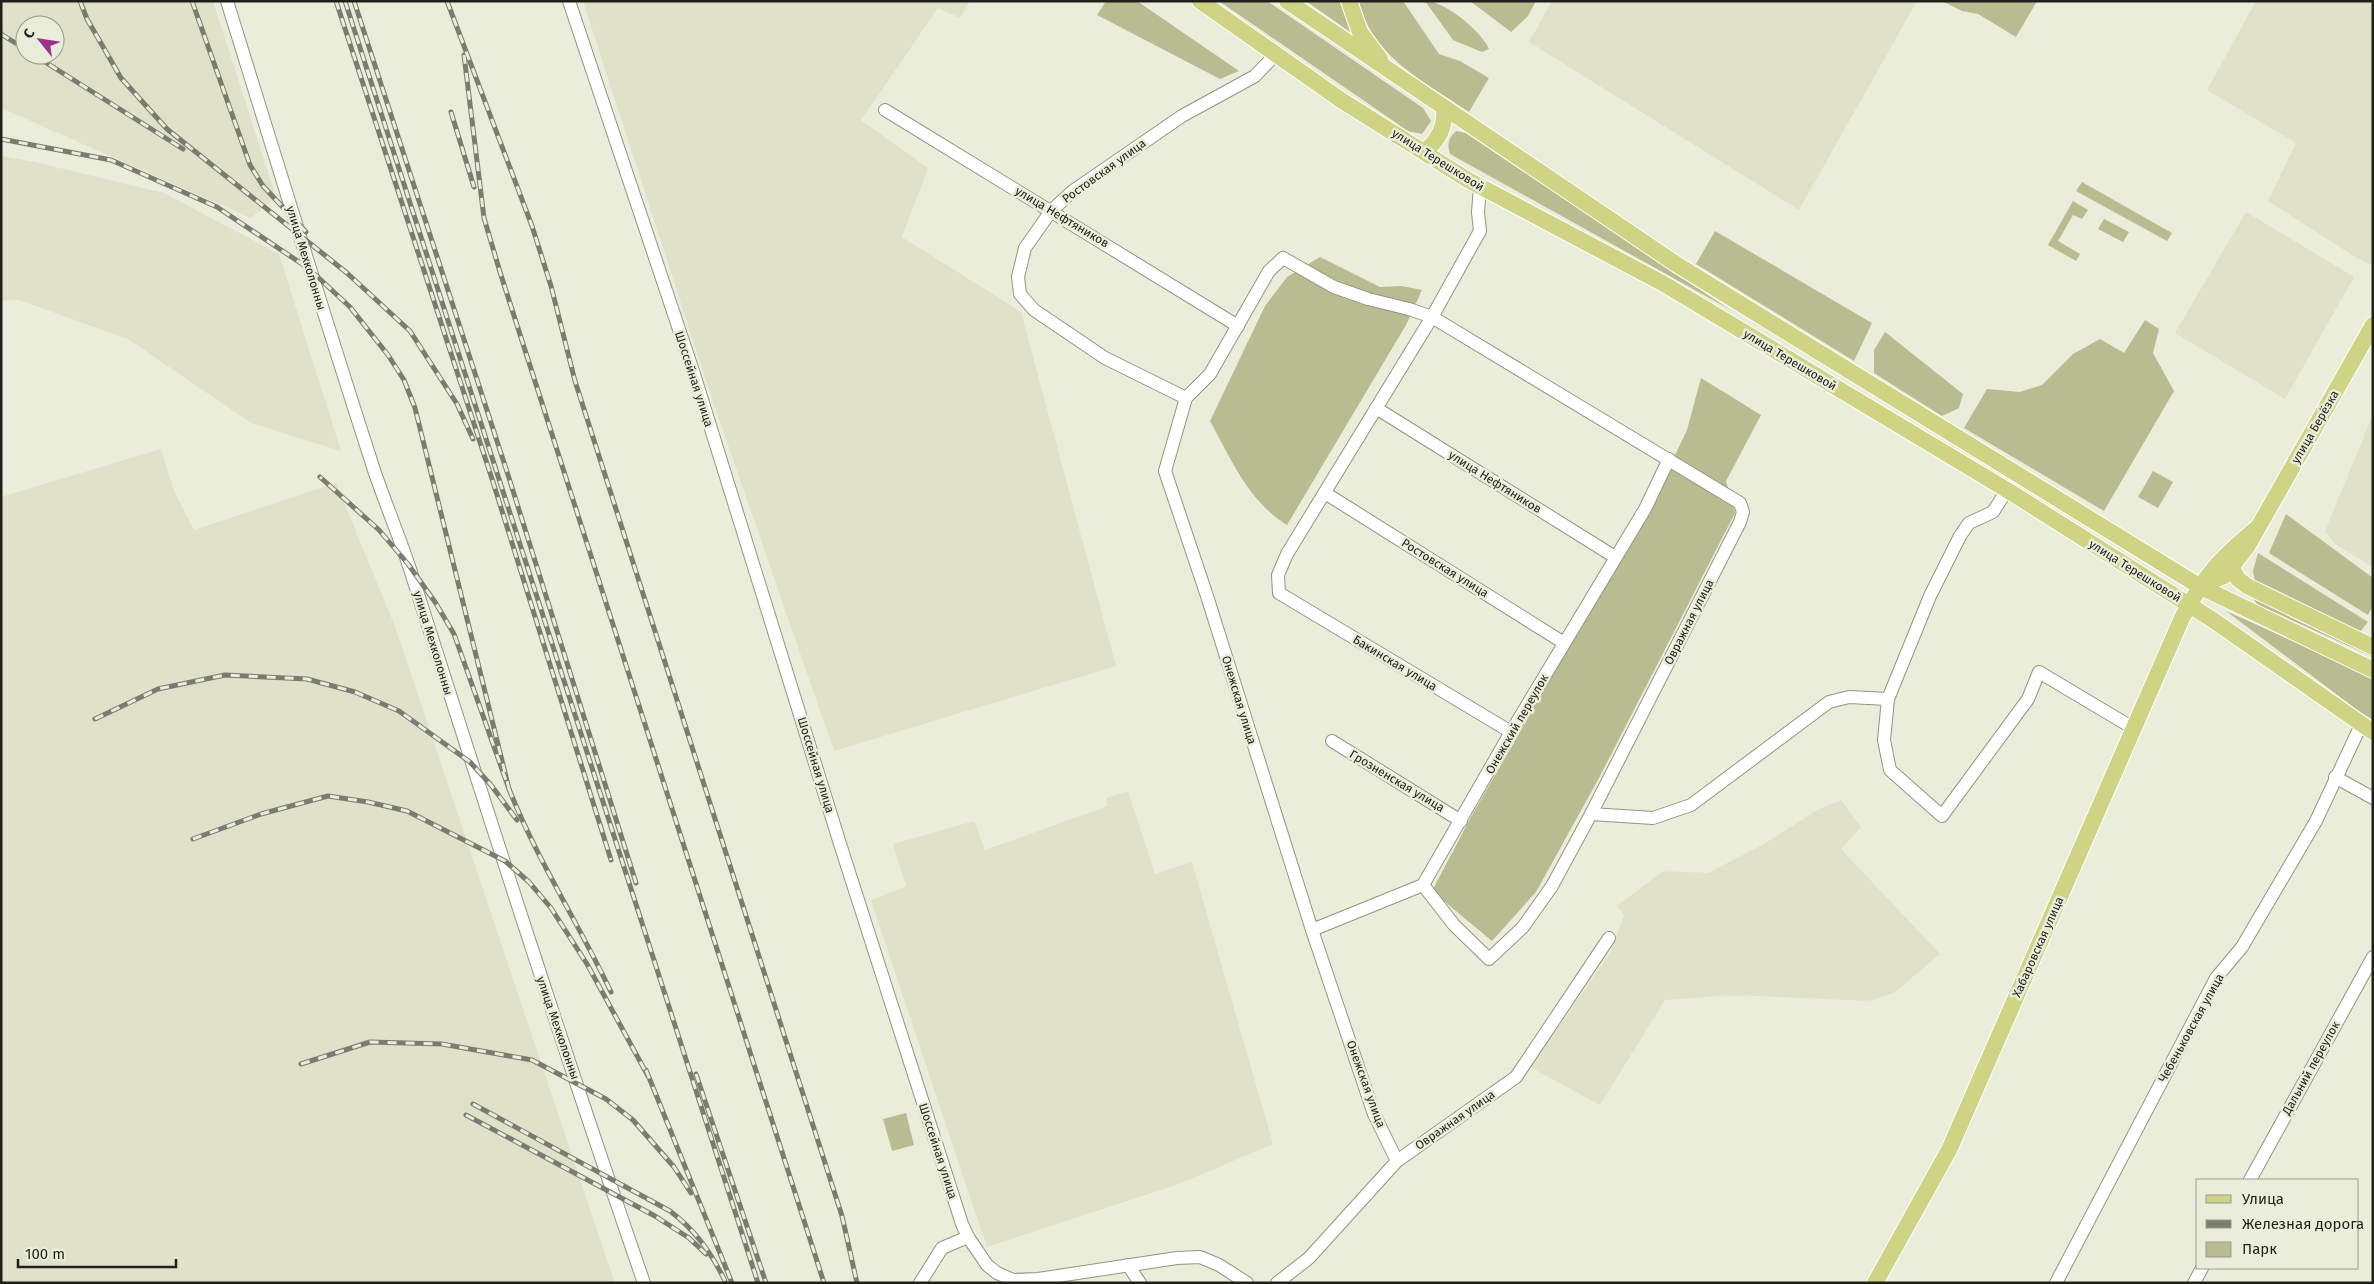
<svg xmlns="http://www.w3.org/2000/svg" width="2374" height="1284" font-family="'Fira Sans',sans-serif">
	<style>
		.built { fill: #dfe2c8; fill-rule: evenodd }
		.green { fill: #b8bc90 }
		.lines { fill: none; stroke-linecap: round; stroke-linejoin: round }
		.minor-casing { stroke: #939583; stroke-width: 14 }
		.major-casing { stroke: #fff; stroke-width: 18 }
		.minor { stroke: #fff; stroke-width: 12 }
		.major { stroke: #cfd484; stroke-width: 16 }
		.rail-casing { stroke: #7a7c70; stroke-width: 5 }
		.rail { stroke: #eaedda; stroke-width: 3; stroke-dasharray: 9; stroke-linecap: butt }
		.labels { text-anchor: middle; stroke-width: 5; stroke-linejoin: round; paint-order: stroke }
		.street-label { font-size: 12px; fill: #1f2019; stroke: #eaedda }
	</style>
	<rect width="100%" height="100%" fill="#eaedda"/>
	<g class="built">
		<path d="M 1,1 L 213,1 L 276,197 L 251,218 L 1,108 ZM 25,25 L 55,25 L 55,55 L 25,55 Z"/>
		<polygon points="583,1 970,1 960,18 938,8 861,120 928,168 902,237 1021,312 1116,666 834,751 708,387"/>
		<polygon points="1552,1 1917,1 1799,210 1529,42"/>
		<polygon points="2256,1 2373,1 2373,266 2355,257 2268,201 2296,143 2207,90"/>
		<polygon points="1,156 35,162 164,193 279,254 341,451 251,423 128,339 19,300 1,301"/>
		<polygon points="2246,212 2354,277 2285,399 2175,333"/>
		<polygon points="2373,415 2373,567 2335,544 2325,531"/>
		<polygon points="161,449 174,491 194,530 336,483 394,624 615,1283 1,1283 1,497"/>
		<polygon points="1128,791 1155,874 1192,862 1273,1144 1179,1184 987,1247 871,900 906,886 893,844 974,821 985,850 1108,806 1106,798"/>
		<polygon points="1841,800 1861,827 1841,849 1940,954 1894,993 1870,1001 1735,995 1665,1000 1600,1105 1530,1067 1611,952 1624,915 1617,906 1663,871 1708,873 1764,844 1819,809"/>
	</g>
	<g class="green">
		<polygon points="1106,1 1137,1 1239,71 1220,79 1097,15"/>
		<polygon points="1219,1 1267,1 1423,108 1431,121 1422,134 1408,131"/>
		<polygon points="1306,1 1340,1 1350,32"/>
		<path d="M 1359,1 L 1403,1 L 1439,54 L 1460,61 L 1489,78 L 1469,112 C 1425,82 1371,56 1359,1 Z"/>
		<path d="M 1425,1 C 1445,1 1481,31 1489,49 L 1482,52 L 1453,40 Z"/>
		<polygon points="1470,1 1536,1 1528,16 1511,32"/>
		<polygon points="1942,1 2037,1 2016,37 1978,14 1962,11"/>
		<path d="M 1456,131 L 1466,133 L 1729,309 L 1450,154 C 1447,144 1448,139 1456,131 Z"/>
		<polygon points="2082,182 2172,233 2167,241 2076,191"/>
		<polygon points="2073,201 2088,210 2082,219 2073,215 2058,241 2080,254 2076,261 2048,245"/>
		<polygon points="2104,219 2129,232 2123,242 2098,229"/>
		<polygon points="1715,231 1872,323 1854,361 1696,264"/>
		<path d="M 1320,257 L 1380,287 L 1402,286 L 1422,290 L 1406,325 L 1287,525 C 1249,502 1231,459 1210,421 L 1265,306 L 1287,277 Z"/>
		<polygon points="2145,320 2159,329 2153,353 2174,391 2104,511 1964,428 1987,389 2020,392 2042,385 2073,354 2100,339 2124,353"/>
		<polygon points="1885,332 1963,394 1959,408 1942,416 1874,373 1874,350"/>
		<polygon points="1701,378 1761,415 1726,481 1735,513 1599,778 1536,892 1492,941 1432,891 1471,817 1656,495 1687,430"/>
		<polygon points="2153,471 2173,482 2158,508 2138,497"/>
		<polygon points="2286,514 2373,578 2373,606 2368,615 2269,553"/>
		<polygon points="2258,553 2368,622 2359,633 2255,582 2253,571"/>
		<polygon points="2254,600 2261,601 2373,650 2373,657 2258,605"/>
		<polygon points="2226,611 2373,677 2373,720 2360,712"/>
		<polygon points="906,1113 914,1145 892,1151 883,1119"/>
	</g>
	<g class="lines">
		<g class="minor-casing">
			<g id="minor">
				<path d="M 227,1 C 276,159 324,316 375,473 C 386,505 399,536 410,569 C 486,807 562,1046 644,1283"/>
				<polyline points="569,1 694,374 841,847 962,1224 968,1237 987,1265 997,1273 1013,1280 1038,1279 1177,1258 1200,1257 1219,1265 1247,1283"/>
				<polyline points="885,110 1238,326"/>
				<polyline points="1480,187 1478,212 1480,231 1432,317 1287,554 1278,575 1279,593 1511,732"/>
				<polyline points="1186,398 1105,358 1034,310 1020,294 1018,277 1025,248 1051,211 1073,191 1182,116 1255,76 1275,55"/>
				<polyline points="1376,408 1615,557"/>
				<polyline points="1325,493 1564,643"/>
				<polyline points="1888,699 1930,596 1960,536 1969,523 1993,512 2007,490"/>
				<polyline points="1332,741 1461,821"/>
				<polyline points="2335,777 2373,798"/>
				<polyline points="1423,885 1454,925 1489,959 1523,927 1552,886 1591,814 1653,818 1691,805 1829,702 1849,697 1888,699 1884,740 1890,770 1942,816 2028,699 2039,672 2133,728"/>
				<polyline points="1312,930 1423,885 1511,732 1645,509 1669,459"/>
				<polyline points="1397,1161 1374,1114 1312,930 1207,596 1165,471 1186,398 1210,374 1269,271 1283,258 1334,287 1368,299 1409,309 1432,317 1740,503 1743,512 1740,522 1591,814"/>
				<polyline points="2250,1180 2373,957"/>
				<polyline points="1128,1265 1140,1283"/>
				<polyline points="920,1283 942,1248 968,1237"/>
				<polyline points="1277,1283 1309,1258 1397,1161 1516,1077 1609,938"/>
				<polyline points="2056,1283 2216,978 2242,947 2316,821 2361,725"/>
				<polyline points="2194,1283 2202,1268"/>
			</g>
		</g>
		<g class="major-casing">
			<g id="major">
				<polyline points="1200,1 1341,100 1468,180 1664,284 2007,490 2213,620 2373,732"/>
				<polyline points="1287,1 1676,264 2199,586 2373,670"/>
				<polyline points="1349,1 1360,32 1380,59"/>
				<path d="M 1424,152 C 1438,141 1446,127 1444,108"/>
				<polyline points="2232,568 2238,579 2247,586 2373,647"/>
				<polyline points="2199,586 2224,576 2247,547 2373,325"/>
				<path d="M 1875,1283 L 1949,1150 L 2182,618 C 2205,574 2220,559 2257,528"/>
			</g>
		</g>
		<use href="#minor" class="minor"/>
		<use href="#major" class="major"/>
		<g class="rail-casing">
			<g id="rail">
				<polyline points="80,1 87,19 121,78 167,129 347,273 410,331 457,404 473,439"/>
				<polyline points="192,1 250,165 263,186 306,232"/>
				<polyline points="336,1 493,482 611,860"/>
				<polyline points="345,1 758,1283"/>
				<polyline points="354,1 509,478 636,883"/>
				<polyline points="447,1 532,226 551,286 575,381 842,1216 857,1283"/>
				<polyline points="1,34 25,49"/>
				<polyline points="34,55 183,149"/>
				<polyline points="464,55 484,218 500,272 824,1283"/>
				<polyline points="451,112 474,187"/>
				<polyline points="1,139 111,160 217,207 308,268 350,307 388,355 404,380 415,408 509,789 454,634 435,602 408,564 379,530 320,477"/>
				<polyline points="95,719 158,689 225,675 307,679 355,692 399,711 470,762 491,785 517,820"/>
				<path d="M 509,789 C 537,860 579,924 611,992"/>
				<polyline points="193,839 261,814 328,796 368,802 407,811 505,861 529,882 551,908 587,964 648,1076"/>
				<polyline points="301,1064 370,1042 442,1044 532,1060 606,1099 633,1120 674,1167 691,1193"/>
				<polyline points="646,1070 732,1283"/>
				<polyline points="696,1074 766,1283"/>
				<path d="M 473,1104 L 670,1211 C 695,1230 711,1252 725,1281"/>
				<polyline points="466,1115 655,1216 689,1238 706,1254"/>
			</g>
		</g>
		<use href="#rail" class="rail"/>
	</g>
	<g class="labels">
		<g class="street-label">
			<text transform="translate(1438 160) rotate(32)" y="4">улица Терешковой</text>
			<text transform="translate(1104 171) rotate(-36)" y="4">Ростовская улица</text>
			<text transform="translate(1062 217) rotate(31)" y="4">улица Нефтяников</text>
			<text transform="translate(306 258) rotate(73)" y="4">улица Мехколонны</text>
			<text transform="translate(1790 360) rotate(31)" y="4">улица Терешковой</text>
			<text transform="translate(694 379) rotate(72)" y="4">Шоссейная улица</text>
			<text transform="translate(2315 427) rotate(-60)" y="4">улица Берёзка</text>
			<text transform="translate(1495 482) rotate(32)" y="4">улица Нефтяников</text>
			<text transform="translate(1445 568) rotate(32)" y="4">Ростовская улица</text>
			<text transform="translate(2135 571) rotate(32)" y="4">улица Терешковой</text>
			<text transform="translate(1689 622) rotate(-63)" y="4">Овражная улица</text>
			<text transform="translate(433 643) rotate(73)" y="4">улица Мехколонны</text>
			<text transform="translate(1395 663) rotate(31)" y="4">Бакинская улица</text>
			<text transform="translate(1239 700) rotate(73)" y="4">Онежская улица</text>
			<text transform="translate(1517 724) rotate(-60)" y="4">Онежский переулок</text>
			<text transform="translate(816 765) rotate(73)" y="4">Шоссейная улица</text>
			<text transform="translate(1397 781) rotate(31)" y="4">Грозненская улица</text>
			<text transform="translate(2038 947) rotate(-66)" y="4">Хабаровская улица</text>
			<text transform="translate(558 1028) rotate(71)" y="4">улица Мехколонны</text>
			<text transform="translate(2191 1028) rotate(-61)" y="4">Чебеньковская улица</text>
			<text transform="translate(2311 1068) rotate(-61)" y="4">Дальний переулок</text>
			<text transform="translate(1366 1084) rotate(70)" y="4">Онежская улица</text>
			<text transform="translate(1455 1120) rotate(-35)" y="4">Овражная улица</text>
			<text transform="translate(938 1151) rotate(72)" y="4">Шоссейная улица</text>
		</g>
	</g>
	<rect width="2374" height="1284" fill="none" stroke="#1f2019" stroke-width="5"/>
	<rect x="2196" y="1179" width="162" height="90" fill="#eaedda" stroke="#999b8d"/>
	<rect x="2206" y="1195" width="25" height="8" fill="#cfd484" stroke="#999b8d"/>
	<text x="2242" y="1204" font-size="15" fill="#1f2019">Улица</text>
	<rect x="2206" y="1220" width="25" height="8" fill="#7a7c70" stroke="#999b8d"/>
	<text x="2242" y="1229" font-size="15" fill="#1f2019">Железная дорога</text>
	<rect x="2206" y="1242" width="25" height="15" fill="#b8bc90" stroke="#999b8d"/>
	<text x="2242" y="1254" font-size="15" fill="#1f2019">Парк</text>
	<g transform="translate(40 40) rotate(300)"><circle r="24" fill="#eaedda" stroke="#999b8d"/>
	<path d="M0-4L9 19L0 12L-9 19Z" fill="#9e2f8d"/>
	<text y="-8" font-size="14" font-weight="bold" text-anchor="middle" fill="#1f2019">С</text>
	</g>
	<path d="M18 1259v8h158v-8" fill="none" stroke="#1f2019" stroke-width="2.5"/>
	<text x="25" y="1259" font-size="15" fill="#1f2019" stroke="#eaedda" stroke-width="4" paint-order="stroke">100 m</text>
</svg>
